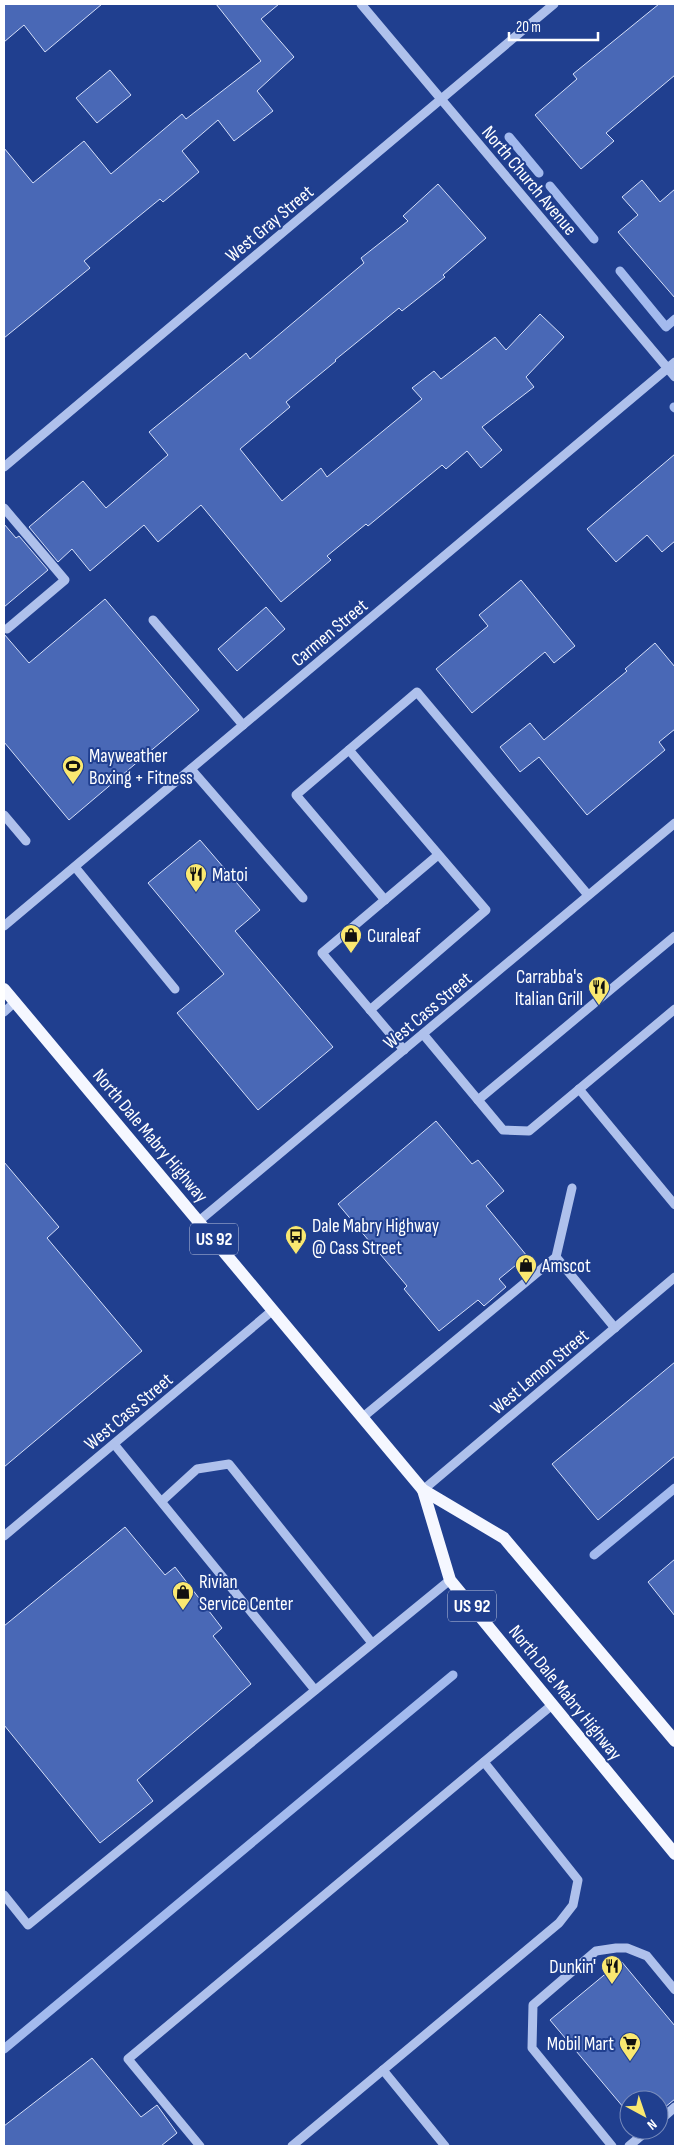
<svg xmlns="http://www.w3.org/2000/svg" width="679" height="2150" font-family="'Sofia Sans Condensed',sans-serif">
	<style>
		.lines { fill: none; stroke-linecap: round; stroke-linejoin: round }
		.stream { stroke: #a3baee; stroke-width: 9 }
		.building { fill: #4968b6; stroke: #d5dff9 }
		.minor { stroke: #afc1ec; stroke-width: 9 }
		.major { stroke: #f5f7ff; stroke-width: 12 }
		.labels { text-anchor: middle; stroke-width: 4; stroke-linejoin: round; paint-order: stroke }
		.shield { fill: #203f8f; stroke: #bcc5dd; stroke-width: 1 }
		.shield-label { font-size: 18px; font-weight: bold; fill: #fff }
		.street-label { font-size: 19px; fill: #fff; stroke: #203f8f }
		.poi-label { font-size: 19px; fill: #fff; stroke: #203f8f; text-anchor: start }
	</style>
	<rect width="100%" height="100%" fill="#203f8f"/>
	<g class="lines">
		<g class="stream">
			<polyline points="509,137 539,173"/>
			<polyline points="550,186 594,239"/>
			<polyline points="620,271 666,327 675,319"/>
			<polyline points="674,407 675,408"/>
			<polyline points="594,1555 675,1488"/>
			<polyline points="4,2049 453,1675"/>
		</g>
	</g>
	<g class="building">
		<polygon points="4,4 102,4 45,52 24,25 4,42"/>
		<polygon points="216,4 279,4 261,19 294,57 257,91 273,111 234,141 218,120 182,151 199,172 163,202 160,199 84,261 90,268 4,338 4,148 33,183 84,141 111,174 182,114 186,119 261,61"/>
		<polygon points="659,4 675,4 675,75 606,133 614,141 581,169 535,115 577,79 573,74"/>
		<polygon points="110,70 131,95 97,123 76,98"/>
		<polygon points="642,180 660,202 675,189 675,298 618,232 638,215 622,197"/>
		<polygon points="438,184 486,238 443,275 445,277 402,311 399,308 335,360 336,361 286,402 290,407 240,449 282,501 321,468 327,477 422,399 412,388 434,371 441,379 495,337 506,350 540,314 564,337 526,377 534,387 482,427 502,450 481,468 467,451 446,469 442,465 368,526 366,524 327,556 331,560 281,602 201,505 158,542 144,525 90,571 72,549 58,562 29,527 83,481 106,508 168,455 149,432 246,353 250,359 364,263 361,258 408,221 403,216"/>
		<polygon points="675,454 675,541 662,552 647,535 616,562 587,529"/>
		<polygon points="4,524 16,538 19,536 48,570 4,607"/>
		<polygon points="521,580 575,646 554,663 545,652 472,713 436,669 488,626 479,615"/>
		<polygon points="105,599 199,710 69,820 4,742 4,634 29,663"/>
		<polygon points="266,607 285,629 237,671 218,649"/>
		<polygon points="655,643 675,667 675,729 659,742 665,750 587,815 539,757 520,772 500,747 530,723 544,740 627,671 625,669"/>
		<polygon points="200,840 260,910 235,931 333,1047 258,1110 177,1013 224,974 148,883"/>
		<polygon points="436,1121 472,1164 478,1160 504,1191 486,1206 527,1256 499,1279 506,1287 484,1306 478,1300 439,1331 404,1289 407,1286 338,1204"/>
		<polygon points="4,1162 59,1227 47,1238 142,1351 4,1467"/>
		<polygon points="675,1362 675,1456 598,1520 552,1464"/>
		<polygon points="125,1527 165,1575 175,1567 222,1628 213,1636 251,1684 137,1780 153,1801 100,1843 4,1725 4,1626"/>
		<polygon points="675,1559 675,1616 648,1582"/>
		<polygon points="621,1961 675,2026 675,2099 659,2112 659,2100 629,2100 629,2114 550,2020"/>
		<polygon points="92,2058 141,2117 157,2105 177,2133 161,2146 4,2146 4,2126"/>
	</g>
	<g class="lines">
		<g class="minor">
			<polyline points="361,4 675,377"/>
			<polyline points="4,467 554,4"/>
			<polyline points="4,508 65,580 7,629"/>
			<polyline points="153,620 243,725"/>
			<polyline points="349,750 486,910 370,1010"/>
			<polyline points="191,769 303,898"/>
			<polyline points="4,815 26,841"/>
			<polyline points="75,867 175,989"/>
			<polyline points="385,900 296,795 417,692 588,895"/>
			<polyline points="4,926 675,362"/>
			<polyline points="4,1012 15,1002"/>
			<polyline points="423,1034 503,1130 529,1131 675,1009"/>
			<polyline points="404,1050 322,953 438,855"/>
			<polyline points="579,1089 675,1205"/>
			<polyline points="478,1100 675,936"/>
			<polyline points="199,1221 675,823"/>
			<polyline points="556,1257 615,1328"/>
			<polyline points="363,1417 556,1257 572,1188"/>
			<polyline points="114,1444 315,1690"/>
			<polyline points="423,1490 675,1277"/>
			<polyline points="162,1501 197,1469 229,1464 372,1643"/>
			<polyline points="4,1536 273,1310"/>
			<polyline points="4,1895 28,1925 450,1580"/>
			<polyline points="383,2070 445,2146"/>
			<polyline points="659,2121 675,2107"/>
			<polyline points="200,2146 128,2059 552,1705"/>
			<polyline points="292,2146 559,1923 573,1905 578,1880 484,1762"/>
			<polyline points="612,2146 532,2048 533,2005 596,1951 616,1948 627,1948 647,1956 675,1990"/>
			<polyline points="629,2146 648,2130"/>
		</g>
		<g class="major">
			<polyline points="4,989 423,1490 504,1538 675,1741"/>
			<polyline points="423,1490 450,1580 675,1854"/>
		</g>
	</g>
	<defs>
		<g id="stadium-pin" transform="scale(1.125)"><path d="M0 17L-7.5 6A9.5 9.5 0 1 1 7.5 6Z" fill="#fae870" stroke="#203f8f"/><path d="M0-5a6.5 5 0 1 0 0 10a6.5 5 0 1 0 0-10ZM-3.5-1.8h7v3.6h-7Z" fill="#111"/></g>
		<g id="restaurant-pin" transform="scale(1.125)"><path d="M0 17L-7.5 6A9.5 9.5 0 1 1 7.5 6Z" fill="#fae870" stroke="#203f8f"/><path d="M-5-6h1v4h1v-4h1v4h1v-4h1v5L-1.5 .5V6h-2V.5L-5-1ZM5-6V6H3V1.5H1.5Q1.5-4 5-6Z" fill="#111"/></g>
		<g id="shop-pin" transform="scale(1.125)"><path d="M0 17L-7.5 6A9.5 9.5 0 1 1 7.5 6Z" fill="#fae870" stroke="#203f8f"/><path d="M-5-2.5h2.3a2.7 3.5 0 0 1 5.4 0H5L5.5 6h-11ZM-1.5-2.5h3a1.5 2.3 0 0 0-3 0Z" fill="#111"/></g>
		<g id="bus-pin" transform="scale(1.125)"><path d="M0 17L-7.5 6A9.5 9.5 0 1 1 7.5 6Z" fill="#fae870" stroke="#203f8f"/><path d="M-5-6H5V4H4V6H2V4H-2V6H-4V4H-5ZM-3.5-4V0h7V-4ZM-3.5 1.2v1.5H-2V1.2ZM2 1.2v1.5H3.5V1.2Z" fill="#111"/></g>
		<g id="supermarket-pin" transform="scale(1.125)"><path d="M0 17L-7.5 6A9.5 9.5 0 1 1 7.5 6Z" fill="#fae870" stroke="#203f8f"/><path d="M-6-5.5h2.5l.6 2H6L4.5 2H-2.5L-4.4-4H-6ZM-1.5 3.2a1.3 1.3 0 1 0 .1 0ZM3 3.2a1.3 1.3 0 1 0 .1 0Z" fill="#111"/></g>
	</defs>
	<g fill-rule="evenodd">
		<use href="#stadium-pin" x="73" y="766"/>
		<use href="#restaurant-pin" x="196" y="874"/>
		<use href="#shop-pin" x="351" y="935"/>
		<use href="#restaurant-pin" x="599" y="987"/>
		<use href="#bus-pin" x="296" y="1236"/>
		<use href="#shop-pin" x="526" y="1265"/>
		<use href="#shop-pin" x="183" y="1592"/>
		<use href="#restaurant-pin" x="612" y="1966"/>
		<use href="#supermarket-pin" x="630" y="2043"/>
	</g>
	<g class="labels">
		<g class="shield">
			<rect x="190" y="1223.5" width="48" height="31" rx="4"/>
			<rect x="448" y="1590.5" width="48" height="31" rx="4"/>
		</g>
		<g class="shield-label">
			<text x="214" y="1245">US 92</text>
			<text x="472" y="1612">US 92</text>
		</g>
		<g class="street-label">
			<text transform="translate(530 180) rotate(50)" y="7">North Church Avenue</text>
			<text transform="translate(269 223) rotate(-40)" y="7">West Gray Street</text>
			<text transform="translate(329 632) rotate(-40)" y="7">Carmen Street</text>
			<text transform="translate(427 1010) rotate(-40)" y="7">West Cass Street</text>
			<text transform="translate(151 1135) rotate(50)" y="7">North Dale Mabry Highway</text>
			<text transform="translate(539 1371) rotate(-40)" y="7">West Lemon Street</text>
			<text transform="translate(128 1411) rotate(-40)" y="7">West Cass Street</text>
			<text transform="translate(566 1692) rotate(51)" y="7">North Dale Mabry Highway</text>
		</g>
		<g class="poi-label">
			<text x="89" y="762">Mayweather<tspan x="89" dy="22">Boxing + Fitness</tspan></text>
			<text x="212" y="881">Matoi</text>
			<text x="367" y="942">Curaleaf</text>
			<text x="583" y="983" text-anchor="end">Carrabba's<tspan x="583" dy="22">Italian Grill</tspan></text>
			<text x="312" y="1232">Dale Mabry Highway<tspan x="312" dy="22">@ Cass Street</tspan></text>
			<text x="542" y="1272">Amscot</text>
			<text x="199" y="1588">Rivian<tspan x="199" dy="22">Service Center</tspan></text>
			<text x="596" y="1973" text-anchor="end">Dunkin'</text>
			<text x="614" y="2050" text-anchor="end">Mobil Mart</text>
		</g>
	</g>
	<rect width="679" height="2150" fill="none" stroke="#ffffff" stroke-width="10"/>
	<g transform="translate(644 2115) rotate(140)"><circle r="24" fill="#203f8f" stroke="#798cbc"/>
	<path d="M0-4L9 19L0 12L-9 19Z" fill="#fae870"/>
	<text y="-8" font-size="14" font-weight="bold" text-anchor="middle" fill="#ffffff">N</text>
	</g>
	<path d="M509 32v8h89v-8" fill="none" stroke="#ffffff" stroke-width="2.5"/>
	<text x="516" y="32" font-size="15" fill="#ffffff" stroke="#203f8f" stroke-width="4" paint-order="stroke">20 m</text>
</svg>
